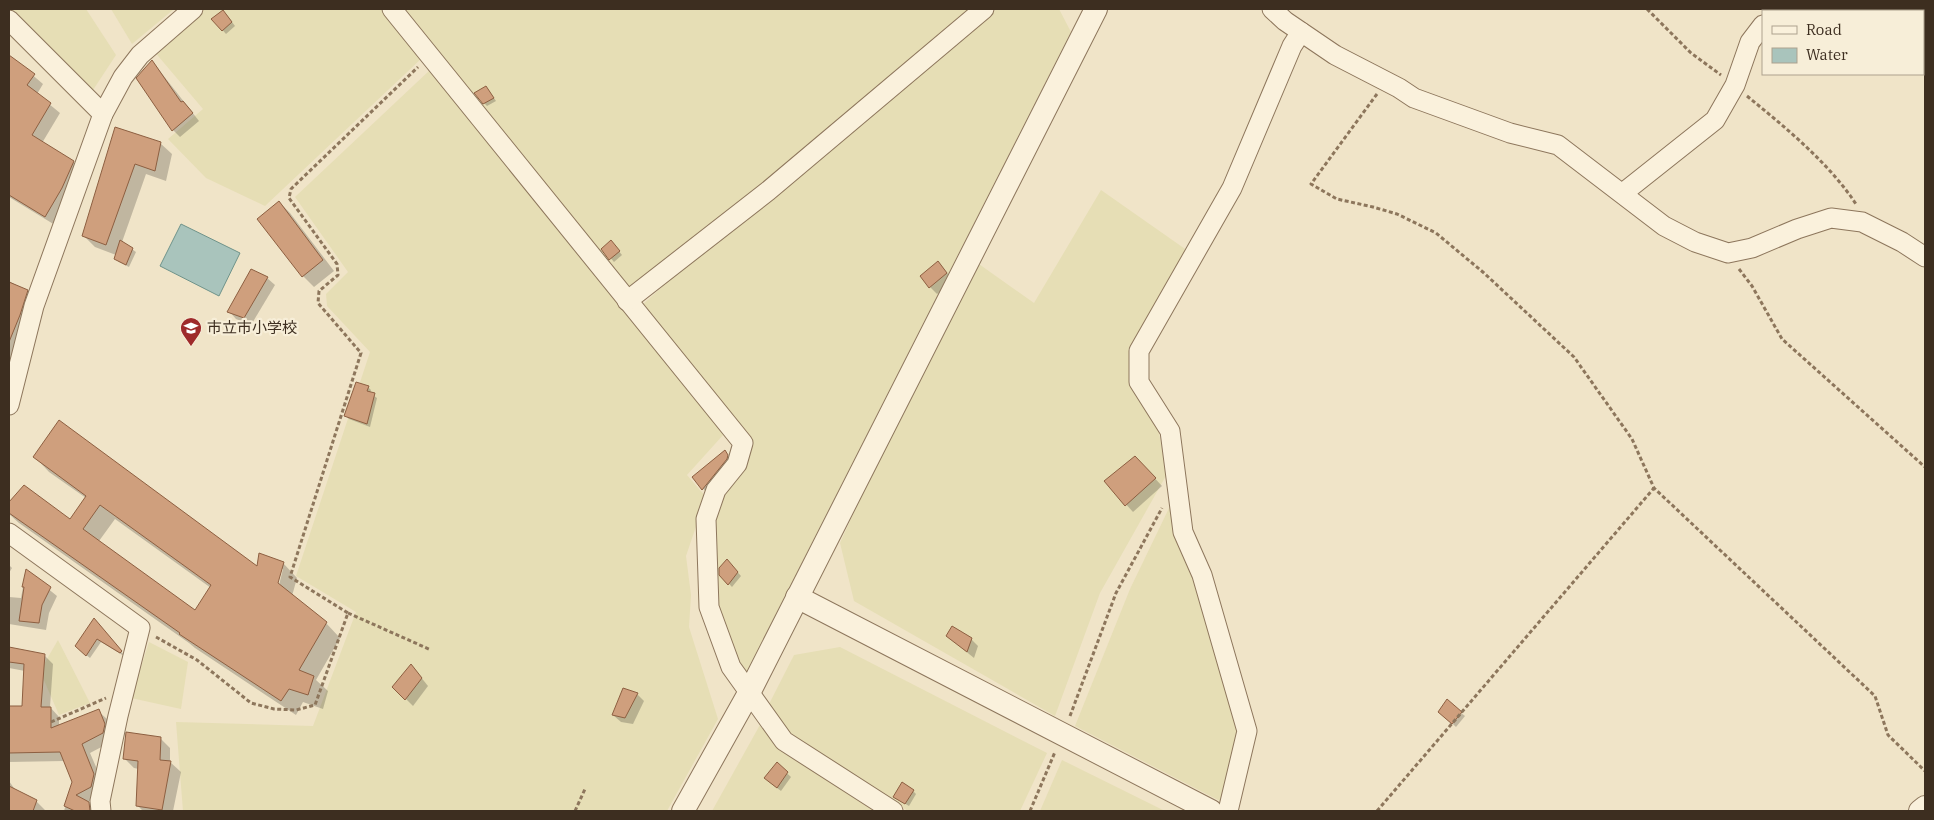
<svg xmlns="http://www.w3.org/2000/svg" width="1934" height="820" font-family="'IBM Plex Serif','Noto Sans JP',serif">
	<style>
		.farmland { fill: #e6deb5 }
		.water { fill: #a9c4bc; stroke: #6f938a }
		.shadow { fill: #0003; fill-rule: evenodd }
		.building { fill: #cf9f7d; stroke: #8d5f41; fill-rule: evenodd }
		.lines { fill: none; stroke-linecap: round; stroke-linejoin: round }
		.minor-casing { stroke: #8d765c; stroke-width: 21 }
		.tertiary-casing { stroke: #8d765c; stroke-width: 24 }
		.path { stroke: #8d765c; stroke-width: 3; stroke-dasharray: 4 2.5; stroke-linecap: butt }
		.minor { stroke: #faf1dc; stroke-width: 19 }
		.tertiary { stroke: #faf1dc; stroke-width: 22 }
		.labels { text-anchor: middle; stroke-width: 4.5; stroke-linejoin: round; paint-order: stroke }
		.poi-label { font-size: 15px; fill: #3d2e20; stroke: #f7eed8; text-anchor: start }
	</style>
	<rect width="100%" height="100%" fill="#f0e4c8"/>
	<g class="farmland">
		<polygon points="9,9 86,9 116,55 93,90 9,12"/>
		<polygon points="111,9 174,9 132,44"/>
		<polygon points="202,9 382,9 422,58 265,206 206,178 168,139 203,109 153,50"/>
		<polygon points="401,9 982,9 627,291"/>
		<polygon points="997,9 1059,9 1071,32 744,677 714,608 712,519 750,442 641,306 768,191"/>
		<polygon points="431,69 724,434 687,475 706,497 686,556 691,595 689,627 718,719 667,811 183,811 176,722 313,726 356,612 296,576 370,352 327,306 326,294 348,272 295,197"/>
		<polygon points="1101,190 1188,251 1132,344 1130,384 1158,428 1167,474 1100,593 1055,716 854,601 840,543 969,257 1034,303"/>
		<polygon points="1171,504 1240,729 1222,802 1075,726 1130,589"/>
		<polygon points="58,640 90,703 59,715 40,671"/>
		<polygon points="149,642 188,662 181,709 131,698"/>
		<polygon points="840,647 1047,753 1020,811 908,811 797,740 767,708 794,655"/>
		<polygon points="761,723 880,811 712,811"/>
		<polygon points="1062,760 1165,811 1040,811"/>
	</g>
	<polygon class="water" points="181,224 240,253 219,296 160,266"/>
	<g class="shadow">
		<polygon points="226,14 235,26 226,34 213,19"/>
		<polygon points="9,55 43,84 37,94 60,113 42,143 73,162 83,172 55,225 9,197 9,118 20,108 9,99"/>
		<polygon points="152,61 199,121 180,137 173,130"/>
		<polygon points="489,91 496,101 487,106 484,103"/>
		<polygon points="116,128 160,143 172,154 166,181 146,174 122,242 136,252 129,267 119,262 115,258 116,255 95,247 84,236"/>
		<polygon points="279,202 290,213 334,271 314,287 303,276 258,219"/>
		<polygon points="614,245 622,255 614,262 603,249"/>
		<polygon points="938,262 954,281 937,294 930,287"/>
		<polygon points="267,278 275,285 251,325 236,319 229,311"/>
		<polygon points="9,281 27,291 36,299 19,362 9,361"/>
		<polygon points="368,387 371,390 370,393 377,398 370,427 349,419 346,416"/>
		<polygon points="725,452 730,459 706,492 693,477"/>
		<path d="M 35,457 L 258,568 L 283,563 L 297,578 L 292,596 L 326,623 L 340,638 L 316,680 L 328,691 L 323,709 L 303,702 L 296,715 L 195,648 L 189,643 L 19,523 L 9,514 L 9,504 L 24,487 L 70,520 L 86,498 L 49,472 ZM 115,519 L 211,588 L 195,612 L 99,541 ZM 280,569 L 283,569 L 278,589 L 275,589 Z"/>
		<polygon points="1135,457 1162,486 1133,512 1106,482"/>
		<polygon points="730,564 741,576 732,587 720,574"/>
		<polygon points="9,565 12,568 9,573"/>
		<polygon points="26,571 57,596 49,613 46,630 9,624 9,597 21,598"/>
		<polygon points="97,623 124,655 124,656 101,642 90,658 80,650"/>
		<polygon points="947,636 971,639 978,646 974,658"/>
		<polygon points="9,648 44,655 53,664 50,707 59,717 59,726 98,711 107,719 113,733 111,742 90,753 103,783 100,796 87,802 97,811 64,811 73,782 64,761 9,762 9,708 23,708 25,671 9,668"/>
		<polygon points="412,666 428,686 413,706 394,687"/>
		<polygon points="637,694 644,701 633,724 621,722 613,715"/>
		<polygon points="1440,712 1461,713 1465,716 1456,727"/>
		<polygon points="160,738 170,748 170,762 181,772 173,811 143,811 137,805 139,769 134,768 124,758"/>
		<polygon points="777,764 791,777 781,791 769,782"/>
		<polygon points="9,781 16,791 36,801 45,810 44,811 9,811"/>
		<polygon points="913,791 916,794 909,806 894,797"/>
	</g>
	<g class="building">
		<polygon points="223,10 232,22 222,31 211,19"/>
		<polygon points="9,55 35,74 27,85 51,103 32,135 74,161 62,188 45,217 9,195"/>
		<polygon points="152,60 181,102 183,101 193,113 172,131 136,78"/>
		<polygon points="486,86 494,98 483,104 474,93"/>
		<polygon points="115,127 161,142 155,171 135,164 106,245 82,236"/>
		<polygon points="279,201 323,260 302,277 257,219"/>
		<polygon points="120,240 133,248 126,265 114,259"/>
		<polygon points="611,240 620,251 609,260 601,249"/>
		<polygon points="938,261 947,273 929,288 920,276"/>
		<polygon points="251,269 268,277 244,318 227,312"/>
		<polygon points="9,282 28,290 20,315 9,342"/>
		<polygon points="356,382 369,386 367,391 375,393 367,424 344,416"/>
		<path d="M 59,420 L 257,566 L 259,553 L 284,562 L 278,583 L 327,622 L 299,670 L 314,676 L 308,695 L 289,689 L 281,701 L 179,634 L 180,633 L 9,513 L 9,502 L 24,485 L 70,519 L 86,496 L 33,457 ZM 100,505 L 211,585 L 195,610 L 83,529 Z"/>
		<polygon points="725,450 728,455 727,459 702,490 692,477"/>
		<polygon points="1135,456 1156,478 1125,506 1104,481"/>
		<polygon points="727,559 738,572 728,585 719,575 719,568"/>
		<polygon points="26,569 51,587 42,605 39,623 19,621 24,587 22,587"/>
		<polygon points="94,618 122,651 120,653 97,639 86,656 75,646"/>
		<polygon points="952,626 972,638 967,652 946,636"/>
		<polygon points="9,647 45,654 41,707 51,707 51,728 99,709 105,724 103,733 82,744 94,774 91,787 76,795 89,802 90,811 75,811 64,806 72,782 60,752 9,753 9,706 22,706 24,664 9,662"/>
		<polygon points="411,664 422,678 405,700 392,687"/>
		<polygon points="623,688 638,693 625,718 612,715"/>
		<polygon points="1447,699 1462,712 1452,724 1438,712"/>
		<polygon points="126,732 161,737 160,760 171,761 162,810 136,806 138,761 123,759"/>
		<polygon points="777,762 788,772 777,788 764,778"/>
		<polygon points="902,782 914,790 905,804 893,797"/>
		<polygon points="9,786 37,800 33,811 9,811"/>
	</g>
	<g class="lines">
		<g class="minor-casing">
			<g id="minor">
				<polyline points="392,9 743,443 737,464 716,490 706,519 709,607 731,667 784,741 893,811"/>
				<polyline points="1272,9 1285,21 1335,55 1399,88 1414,98 1510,133 1558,145 1664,226 1695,242 1728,253 1752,248 1797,229 1831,218 1862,222 1902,242 1925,257"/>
				<polyline points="1775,11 1778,9"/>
				<polyline points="9,20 103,114"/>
				<polyline points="1623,193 1715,120 1735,85 1750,42 1763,25"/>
				<polyline points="627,301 768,191 984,9"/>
				<polyline points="9,405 34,306 103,114 123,77 140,55 193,9"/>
				<polyline points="9,533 140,628 118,716 100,801 101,811"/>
				<polyline points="1228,811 1247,731 1202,575 1183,532 1170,431 1139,382 1139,351 1232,188 1292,46 1301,32"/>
			</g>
		</g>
		<g class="tertiary-casing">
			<g id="tertiary">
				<polyline points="797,597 1211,811"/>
				<polyline points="683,811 749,693 1096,9"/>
				<polyline points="1920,811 1925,807"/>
			</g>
		</g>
		<g class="path">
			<polyline points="1647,9 1691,53 1721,75"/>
			<polyline points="1377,94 1311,184 1337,199 1373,207 1397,214 1436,233 1484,273 1574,357 1632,439 1654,488 1875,696 1888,735 1925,771"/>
			<path d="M 1747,96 C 1786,128 1828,162 1856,204"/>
			<polyline points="1739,269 1752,286 1782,339 1925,467"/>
			<polyline points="348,613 431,650"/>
			<polyline points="156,637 197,660 251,703 274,709 296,710 315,705 348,613 290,577 361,353 318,303 319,291 338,275 337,264 289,198 291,189 418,67"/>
			<polyline points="1070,716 1116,593 1162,508"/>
			<polyline points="51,722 106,698"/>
			<polyline points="575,811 585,789"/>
			<polyline points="1030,811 1055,752"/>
			<polyline points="1377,811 1654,488"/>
		</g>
		<use href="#minor" class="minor"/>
		<use href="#tertiary" class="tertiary"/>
	</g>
	<defs>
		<g id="school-pin" transform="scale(1.125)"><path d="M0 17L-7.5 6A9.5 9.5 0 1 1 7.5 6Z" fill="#9e2a2b" stroke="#f7eed8"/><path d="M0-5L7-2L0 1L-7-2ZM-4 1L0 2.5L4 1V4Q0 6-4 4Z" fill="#fff"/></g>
	</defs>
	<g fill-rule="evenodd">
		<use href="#school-pin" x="191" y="328"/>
	</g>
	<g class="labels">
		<g class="poi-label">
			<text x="207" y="333">市立市小学校</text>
		</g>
	</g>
	<rect width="1934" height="820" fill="none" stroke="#3d2e20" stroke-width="20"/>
	<rect x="1762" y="10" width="162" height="65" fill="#f7eed8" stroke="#ada18e"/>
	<rect x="1772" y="26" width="25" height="8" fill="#faf1dc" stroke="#ada18e"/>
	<text x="1806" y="35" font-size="15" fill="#3d2e20">Road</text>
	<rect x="1772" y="48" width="25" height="15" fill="#a9c4bc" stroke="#ada18e"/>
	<text x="1806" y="60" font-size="15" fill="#3d2e20">Water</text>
</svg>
